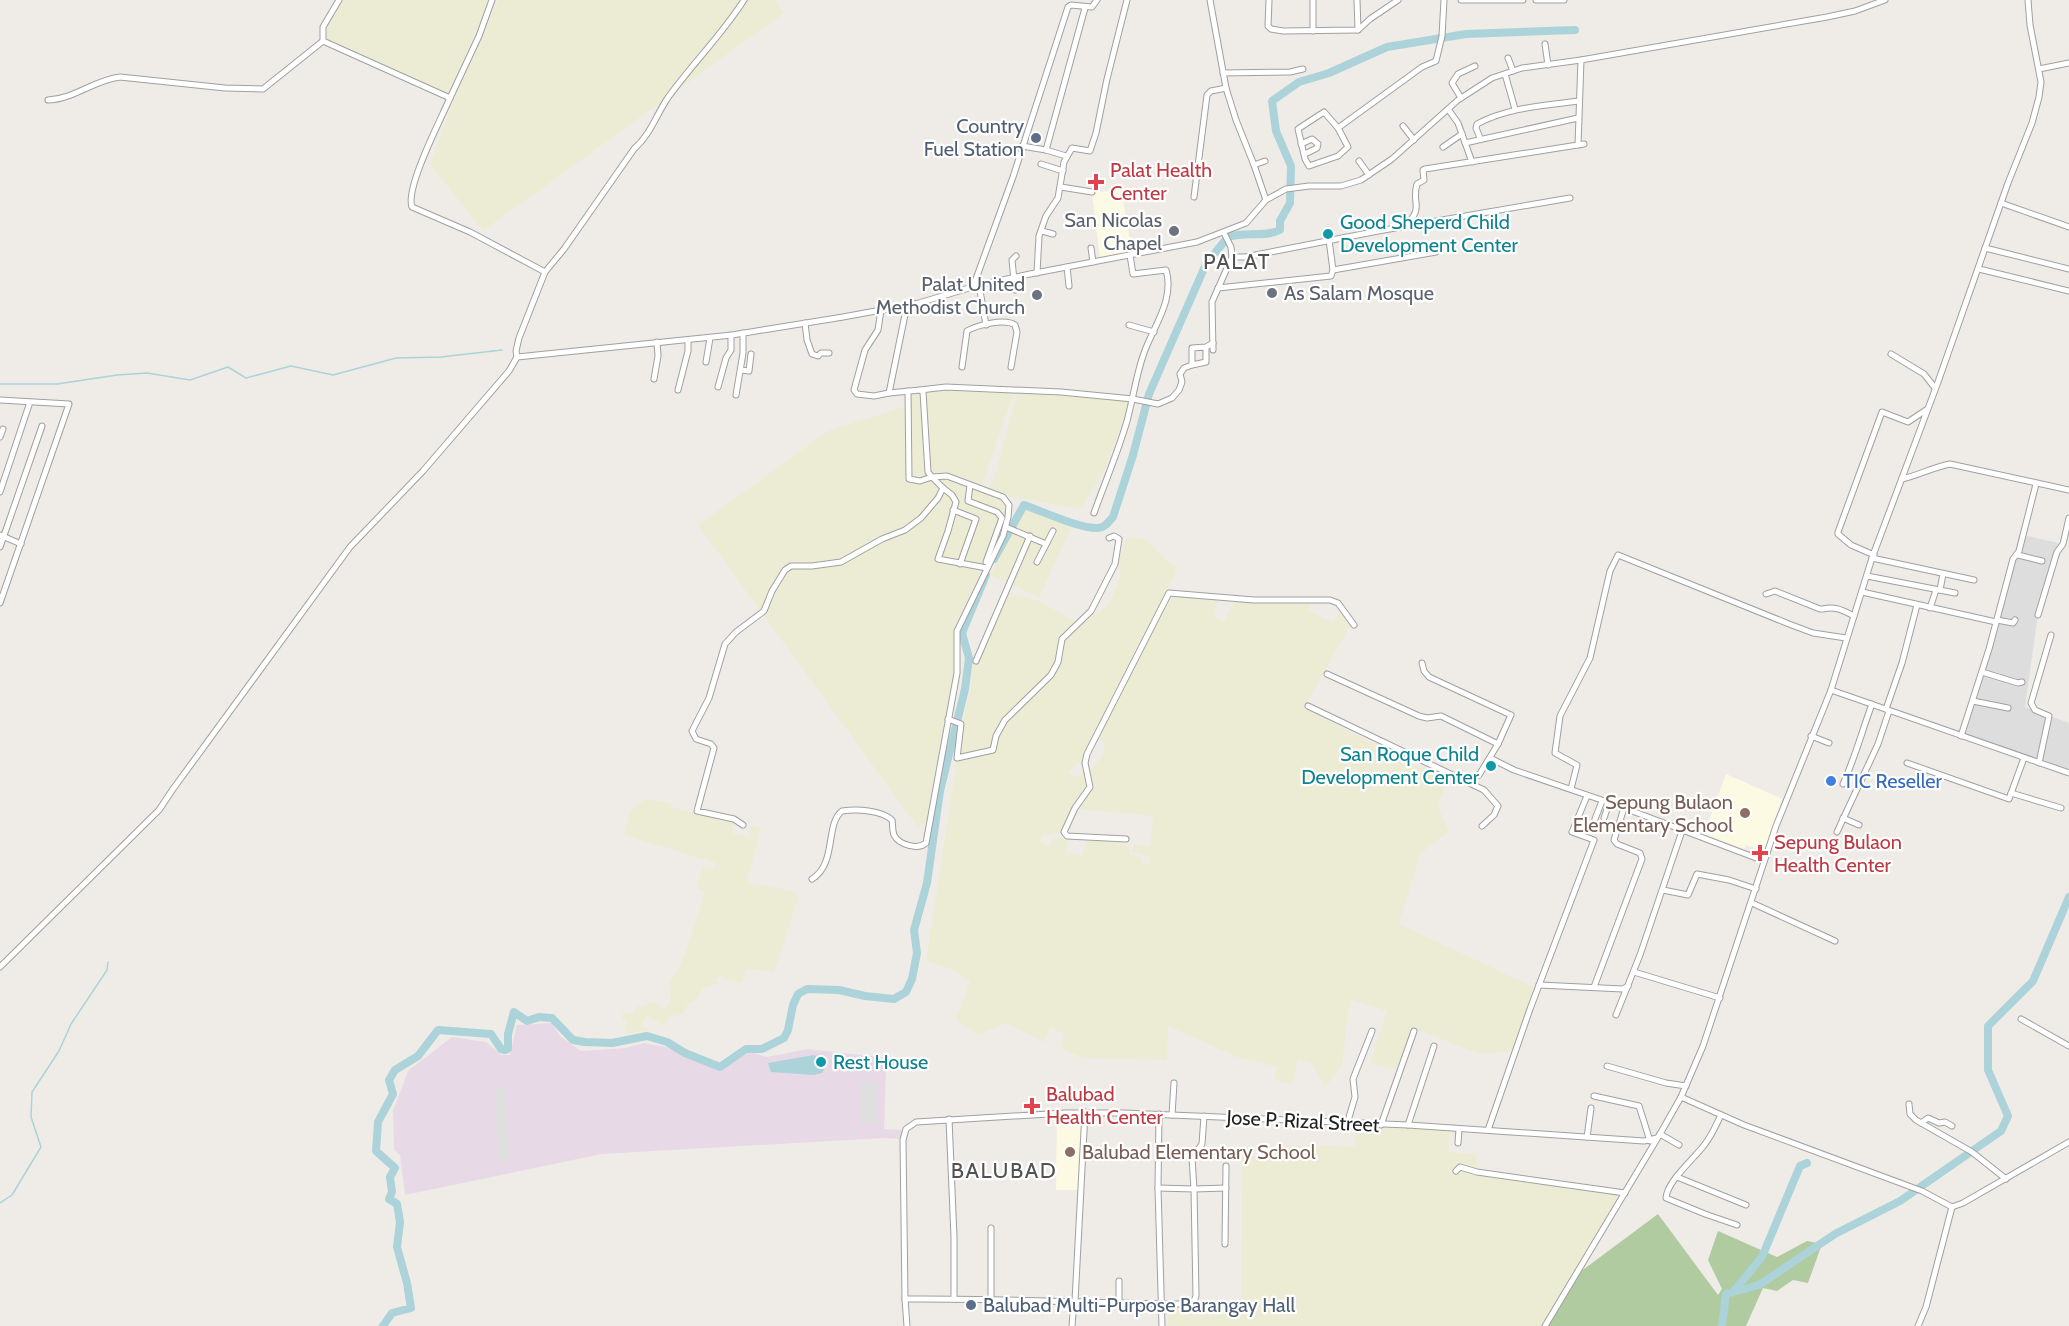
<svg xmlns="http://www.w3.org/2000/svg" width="2069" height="1326" font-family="Cabin,sans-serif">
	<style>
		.residential { fill: #ddd }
		.industrial { fill: #e8d9e6 }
		.education { fill: #fcfae3 }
		.farmland { fill: #ececd4 }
		.forest { fill: #b0cb9f }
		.parking { fill: #dfdfdf }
		.water { fill: #abd3d9 }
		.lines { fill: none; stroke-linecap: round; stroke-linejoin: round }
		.stream { stroke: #abd3d9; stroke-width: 1.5 }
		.river { stroke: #abd3d9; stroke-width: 8 }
		.minor-casing { stroke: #a0a0a0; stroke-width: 7 }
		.minor { stroke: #fff; stroke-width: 5 }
		.service-dot { fill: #5c6f8a; stroke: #fff; stroke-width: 2 }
		.health-dot { fill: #e0444e; stroke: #fff; stroke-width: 2 }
		.worship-dot { fill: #6b7280; stroke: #fff; stroke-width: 2 }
		.culture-dot { fill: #0f9aa8; stroke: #fff; stroke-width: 2 }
		.shop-dot { fill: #3f7fe0; stroke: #fff; stroke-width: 2 }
		.education-dot { fill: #8d6e63; stroke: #fff; stroke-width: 2 }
		.labels { text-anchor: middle; stroke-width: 4.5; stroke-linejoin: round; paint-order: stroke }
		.service-label { font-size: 20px; fill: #4e5e75; stroke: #fff; text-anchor: end }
		.health-label { font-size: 20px; fill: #be3a42; stroke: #fff; text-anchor: start }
		.worship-label { font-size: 20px; fill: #5b616d; stroke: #fff; text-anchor: end }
		.culture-label { font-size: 20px; fill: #0d838f; stroke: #fff; text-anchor: start }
		.shop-label { font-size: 20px; fill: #366cbe; stroke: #fff; text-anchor: start }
		.education-label { font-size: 20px; fill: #785e54; stroke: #fff; text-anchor: end }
		.street-label { font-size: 20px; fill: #1f1f1f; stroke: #fff }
		.quarter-label { font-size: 22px; letter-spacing: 1.5px; fill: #525252; stroke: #fff }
	</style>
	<rect width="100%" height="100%" fill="#efece7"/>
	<polygon class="residential" points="2019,534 2058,543 2040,599 2025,707 2069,723 2069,773 1963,734 2000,616"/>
	<polygon class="industrial" points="552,1023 560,1036 581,1051 626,1048 644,1043 666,1047 719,1071 750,1052 767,1057 808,1049 906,1060 906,1068 886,1067 884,1129 903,1130 902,1139 884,1138 602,1154 405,1195 400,1155 394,1150 393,1111 408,1071 452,1037 486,1042 502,1055 510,1055 517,1025"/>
	<g class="education">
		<polygon points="1121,189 1132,252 1100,258 1092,193"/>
		<polygon points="1726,774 1782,799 1765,851 1746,845 1744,849 1704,834"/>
		<polygon points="1057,1114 1084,1114 1081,1190 1056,1190"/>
	</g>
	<g class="farmland">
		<polygon points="341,0 490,0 449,94 325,40 325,27"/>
		<polygon points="498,0 774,0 784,13 483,231 430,164 454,99"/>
		<polygon points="937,388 1014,392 982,486 948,474 930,472 927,390"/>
		<polygon points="922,394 930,476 946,476 1007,502 1009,507 1004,525 954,627 957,660 930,818 919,829 698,525 828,431 907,406 906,395"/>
		<polygon points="1017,394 1084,394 1131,399 1105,469 1082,507 1077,508 1011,497 986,488 993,482"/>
		<polygon points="1025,504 1073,524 1039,598 991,575"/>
		<polygon points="1127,537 1147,540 1168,561 1176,566 1175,575 1083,759 1068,772 1076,777 1083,772 1088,784 1076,800 1060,833 1042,836 1041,841 1049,847 1051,841 1059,837 1068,840 1066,852 1081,856 1088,841 1118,841 1129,848 1129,854 1142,858 1143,864 1150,865 1150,857 1132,852 1134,844 1150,847 1153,816 1078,809 1095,786 1090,772 1103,754 1105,742 1098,739 1170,596 1218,601 1213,616 1224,621 1234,602 1310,603 1308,610 1333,623 1339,612 1350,626 1304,708 1448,782 1437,805 1449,831 1420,854 1399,924 1536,988 1514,1051 1479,1054 1413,1028 1396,1070 1370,1063 1387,1011 1352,1000 1348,1013 1342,1066 1325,1087 1311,1063 1298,1060 1292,1084 1274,1080 1277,1067 1237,1057 1168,1026 1167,1060 1083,1058 1060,1048 1064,1034 1050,1027 1044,1042 1006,1023 978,1035 956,1020 970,981 951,969 926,961 962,726 971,688 973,656 977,654 1004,591 1041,602 1077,622 1101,612 1111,600 1121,574 1118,562"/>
		<polygon points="645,799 671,803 671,807 725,821 727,817 735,819 732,833 748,837 752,825 761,828 747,882 797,892 798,898 774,973 753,969 746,970 742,983 725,979 723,976 719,977 715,980 719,983 703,988 697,999 688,1004 684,1013 669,1018 665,1026 647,1016 642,1025 650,1030 625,1034 627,1021 622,1020 623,1012 632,1014 638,1005 642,1007 653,1002 658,1004 662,1009 665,1009 671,999 669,983 675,975 685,954 705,892 697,889 703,866 714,869 716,863 624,835 631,810"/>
		<polygon points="1355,1121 1449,1126 1449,1152 1476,1154 1478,1170 1622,1194 1575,1273 1541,1326 1167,1326 1170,1306 1241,1308 1242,1155 1278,1157 1278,1145 1355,1146"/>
	</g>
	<polygon class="forest" points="1658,1214 1718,1295 1722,1289 1708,1260 1718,1231 1777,1257 1807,1241 1822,1244 1808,1283 1793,1280 1777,1291 1763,1288 1746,1326 1545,1326 1576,1275"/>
	<g class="parking">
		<rect x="859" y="1082" width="19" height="42"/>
		<polygon points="506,1086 510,1161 498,1162 494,1087"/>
	</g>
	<polygon class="water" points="814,1055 817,1057 816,1065 824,1069 822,1073 814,1075 771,1072 768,1063"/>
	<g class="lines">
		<g class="stream">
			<polyline points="0,384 57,384 117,375 147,373 190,380 228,367 246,378 291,366 333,375 396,358 441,357 502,350"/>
			<polyline points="0,1203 12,1195 41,1147 31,1117 32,1092 59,1051 71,1024 107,970 108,962"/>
		</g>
		<g class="river">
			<path d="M 994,559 L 1024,505 C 1042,511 1080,529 1098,528 C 1105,528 1108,522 1113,517 L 1133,455 L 1149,394 L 1206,264 L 1228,237 C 1245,231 1264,238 1280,230 L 1280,221 L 1290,203 L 1291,166 L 1276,131 L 1272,101 L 1299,82 L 1329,73 L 1387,47 L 1466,34 L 1575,30"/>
			<polyline points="1733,1292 1762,1257 1800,1166 1807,1163"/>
			<polyline points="383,1326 392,1313 411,1308 407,1283 397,1247 400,1222 397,1204 389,1199 392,1192 390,1177 395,1168 376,1151 378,1122 393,1094 389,1080 395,1070 418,1056 438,1030 491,1034 501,1049 505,1050 508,1049 508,1034 514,1012 527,1021 539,1017 552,1018 573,1040 585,1042 612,1043 647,1036 667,1042 685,1053 720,1067 746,1049 762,1049 784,1038 788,1030 793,1005 798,994 807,989 839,990 865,996 894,999 906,992 912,979 917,953 914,930 927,883 940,791 965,689 969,658 962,633 986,575"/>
			<polyline points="1722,1326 1726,1294 1759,1285 1835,1234 1900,1201 2001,1131 2008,1116 1988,1070 1988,1026 2033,981 2069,897"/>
		</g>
		<g class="minor-casing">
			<g id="minor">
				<polyline points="1210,0 1226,88 1236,120 1254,165 1266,200"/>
				<polyline points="1269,0 1268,26 1271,29 1283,31 1358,30 1370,19 1398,0"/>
				<polyline points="1313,0 1313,31"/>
				<polyline points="1357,0 1358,30"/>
				<polyline points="1461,0 1523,0"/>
				<polyline points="1536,0 1564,0"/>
				<polyline points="323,41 323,27 339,0"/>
				<polyline points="1545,44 1548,65"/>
				<polyline points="1508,58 1513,71"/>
				<polyline points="2039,69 2069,63"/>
				<polyline points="1223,73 1290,72 1303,69"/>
				<polyline points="1505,74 1515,109"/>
				<polyline points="450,98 479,36 492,0"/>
				<polyline points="1461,98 1452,83 1458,74 1475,66"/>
				<path d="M 48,100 C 74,99 94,80 120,77 L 225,88 L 263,89 L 323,41 L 450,98 C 441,119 405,188 412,207 L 470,232 L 545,272"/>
				<polyline points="1448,109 1458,123 1472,162"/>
				<polygon points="1324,112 1338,128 1348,147 1338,156 1309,166 1305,159 1298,129"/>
				<polyline points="1403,126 1414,140"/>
				<polyline points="1338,128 1422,67 1436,61 1442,36 1444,0"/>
				<path d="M 1480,138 L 1476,128 L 1477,124 C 1509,107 1543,106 1579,101"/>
				<polyline points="1465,143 1578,118"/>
				<polyline points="1301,144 1312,139 1318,144 1317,148 1305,154"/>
				<polyline points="1578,145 1581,60"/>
				<polyline points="1022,146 1046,150 1066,156"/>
				<polyline points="1443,147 1462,134"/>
				<polyline points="1046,150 1085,8"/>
				<polyline points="1359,161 1369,175"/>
				<polyline points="1041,164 1063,171"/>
				<polyline points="1254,165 1265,161"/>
				<polyline points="1061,187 1092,192"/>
				<polyline points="1194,197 1207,95 1211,91 1226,88"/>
				<polyline points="2001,203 2069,227"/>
				<path d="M 1405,226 C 1425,207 1411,204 1417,184 L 1424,180 L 1423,170 L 1425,169 L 1584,144"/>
				<polyline points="1042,231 1053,234"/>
				<polyline points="1091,248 1093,262"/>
				<polyline points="1985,248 2069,269"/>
				<polyline points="1232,257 1245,257 1378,231 1570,198"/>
				<polyline points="1067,267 1069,286"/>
				<polyline points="1979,269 2069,291"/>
				<polyline points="1333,270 1436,252"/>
				<polyline points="1037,273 1039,236 1046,216 1058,198 1064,162 1072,148 1090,151 1096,133 1107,79 1127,0"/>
				<polyline points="979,285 986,325"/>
				<polyline points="973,287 1013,177 1068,7 1071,5 1092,7 1097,0"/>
				<polyline points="1218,288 1331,276 1333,270 1329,240"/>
				<polyline points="1015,290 1012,260 1016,256"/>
				<polyline points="881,310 878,330 865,350 854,390 857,394 874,396 889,393"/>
				<polyline points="805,323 807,340 812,354 818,356 821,353 829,353"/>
				<polyline points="1129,325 1154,332"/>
				<polyline points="1206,347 1206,362 1192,365 1192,348 1206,347 1213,343"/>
				<polyline points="1213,350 1212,302 1232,257 1231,247 1224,233"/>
				<polyline points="1891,354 1924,374 1935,388"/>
				<polyline points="517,357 732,335 843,317 919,303 979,285 1030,274 1197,242 1246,223 1266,200 1286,189 1309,186 1341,186 1361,180 1392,159 1458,100 1492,78 1522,68 1581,60 1827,17 1855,11 1885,0"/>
				<polyline points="706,362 710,338"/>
				<path d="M 962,367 L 967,331 C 977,325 1005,318 1015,325 L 1017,332 L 1011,367"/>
				<polyline points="741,370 749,371 751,354"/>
				<polyline points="654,379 658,356 657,342"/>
				<polyline points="718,387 726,358 731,350 731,335"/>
				<polyline points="678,390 688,351 688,340"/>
				<polyline points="920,390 946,387 1061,392 1133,399 1158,404 1172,398 1179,390 1182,382 1180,374 1184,368 1192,365"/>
				<polyline points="736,395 743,353 743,333"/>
				<polyline points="0,400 69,404 0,603"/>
				<polyline points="0,437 3,429"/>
				<path d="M 1902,479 C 1919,475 1934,467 1950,464 L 2069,490"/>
				<polyline points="970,485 968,501 997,512 1002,518 986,562"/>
				<polyline points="943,488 952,495 956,502 948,531 938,559 987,568"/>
				<polyline points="0,492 30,402"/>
				<polyline points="953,510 976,519 960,564"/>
				<path d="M 1094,513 C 1105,482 1118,452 1127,421 C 1133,399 1136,375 1144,353 C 1153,327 1175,300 1166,270 L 1133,274 L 1130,255"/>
				<polyline points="1006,527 1046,544"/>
				<polyline points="0,535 21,544"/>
				<polyline points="0,547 42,426"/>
				<polyline points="1874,555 1851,545 1838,534 1838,532 1882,412 1908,422 1926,410"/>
				<polyline points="2018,555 2042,561"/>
				<polyline points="1872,558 1974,580"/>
				<polyline points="1037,562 1053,531"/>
				<polyline points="1867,576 1955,593"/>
				<polyline points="1940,590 1943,574"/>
				<polyline points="1862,592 1996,622"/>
				<path d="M 1766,594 L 1775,591 L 1820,609 L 1823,609 C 1835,606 1842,610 1854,616"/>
				<polyline points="1930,608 1936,590"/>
				<polyline points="2038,615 2057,552 2063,544 2069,518"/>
				<polyline points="1997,620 2013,623 2015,620"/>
				<polyline points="976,661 1030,536"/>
				<polyline points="1422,663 1424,671 1429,677 1511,715 1498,744 1479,775"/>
				<polyline points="1982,672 2018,683 2022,682"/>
				<polyline points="1327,674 1419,716 1427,718 1441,716 1498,744"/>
				<polyline points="1831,690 2069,773"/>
				<polyline points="1973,701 2008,708"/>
				<polyline points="1308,706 1484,790 1498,806 1494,815 1482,826"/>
				<polyline points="1886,709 1902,663 1917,605"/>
				<polyline points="948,719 961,724 957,758 993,750 996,736 1005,720 1051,675 1058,662 1062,639 1091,611 1115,564 1119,539 1114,536 1109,538"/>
				<polyline points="1811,736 1829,743"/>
				<polyline points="1961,736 1989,649 2013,559 2019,551 2036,484"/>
				<polyline points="1490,758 1514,770 1619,806 1764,861"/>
				<polyline points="1907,763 2009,799 2024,758"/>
				<polyline points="2039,763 2049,716 2035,710 2031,703 2051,635"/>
				<path d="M 1843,784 C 1855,758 1862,731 1872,704"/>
				<polyline points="1571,789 1577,765 1555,753 1560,716 1590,658 1610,571 1618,555 1789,624 1813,633 1846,638"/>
				<polyline points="2011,793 2061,808"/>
				<polyline points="1604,818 1609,803"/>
				<polyline points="1843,818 1859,825"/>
				<polyline points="1595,819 1602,801"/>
				<polyline points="743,825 734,819 697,811 714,748 711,744 696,739 692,731 709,698 725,644 736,632 764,611 772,591 785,570 791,566 812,566 841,562 882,539 905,530 921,518 938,498 943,488 932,477 920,481 909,479 908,391"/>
				<polyline points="1837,832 1878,744 1889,711"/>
				<polyline points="1126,839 1067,836 1064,832 1075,808 1090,787 1085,763 1087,754 1169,593 1254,600 1330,600 1338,603 1354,625"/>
				<path d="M 812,879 C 837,864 825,824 842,811 C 857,809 881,810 892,820 C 893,824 892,830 894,835 C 899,845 918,850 926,843 L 957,673 L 957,631 L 1003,536 L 1008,517 L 1009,505 L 1003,497 L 947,476 L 932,477 L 928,472 L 923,392 L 920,390 L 889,393 L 907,305"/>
				<polyline points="1663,890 1688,895 1697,874 1729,880 1756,889"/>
				<polyline points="1752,903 1835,941"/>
				<path d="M 0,967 L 159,810 L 173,789 L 350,547 L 423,471 L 509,371 L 517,357 L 516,351 L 519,338 L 545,272 L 564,249 L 634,149 C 650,135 656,116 667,99 C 691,65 722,35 744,0"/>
				<polyline points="1634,972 1720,998"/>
				<polyline points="1539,985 1623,989 1628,986"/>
				<polyline points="1594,987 1642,859 1640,853 1617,844 1614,840 1624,808"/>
				<polyline points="1616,1015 1640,955 1682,831"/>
				<polyline points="2021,1019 2069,1046"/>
				<polyline points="1607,1066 1666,1083 1686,1086"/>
				<polyline points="1594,1096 1639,1106 1650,1141"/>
				<polyline points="1681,1097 1744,1125 1922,1191 1952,1207 1963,1203 2069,1142"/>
				<polyline points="1909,1104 1910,1114 1916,1120 1972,1152 2006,1179"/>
				<polyline points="1159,1114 1158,1188 1162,1326"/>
				<polyline points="1172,1115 1174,1083"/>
				<path d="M 1721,1115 C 1716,1125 1712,1135 1705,1144 C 1695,1158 1667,1181 1666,1198 L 1705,1214 L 1737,1225"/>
				<polyline points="949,1119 954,1237 954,1299"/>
				<polyline points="1921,1123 1928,1118 1939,1123 1945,1122 1952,1126"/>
				<polyline points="1347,1124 1355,1097 1353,1079 1372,1031"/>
				<polyline points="1381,1125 1414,1031"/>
				<polyline points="1408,1125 1434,1046"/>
				<polyline points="1488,1130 1530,1009 1594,840 1572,832 1587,796"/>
				<polyline points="1660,1134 1679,1145"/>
				<polyline points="1587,1137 1591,1108"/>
				<polyline points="1458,1143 1459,1129"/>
				<polyline points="1456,1171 1460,1167 1477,1172 1625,1193"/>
				<polyline points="1677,1177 1746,1205"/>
				<polyline points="1158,1188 1194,1189 1192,1158 1202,1144 1204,1116"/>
				<polyline points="991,1228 991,1298"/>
				<polyline points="1225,1244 1226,1166"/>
				<polyline points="1119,1281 1119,1303"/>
				<path d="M 905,1299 C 1001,1298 1097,1304 1193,1304 L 1196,1296 L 1194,1189 L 1226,1188"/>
				<polyline points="1075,1301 1085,1112"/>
				<polyline points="907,1326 905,1299 903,1140 906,1129 916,1122 1065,1113 1124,1113 1408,1125 1644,1141 1657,1138"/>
				<polyline points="1072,1326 1074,1301"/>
				<polyline points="1545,1326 1660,1134 1681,1097 1703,1046 1776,826 1831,690 1872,558 1938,382 2008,183 2032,123 2039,97 2041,82 2030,25 2028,0"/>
				<polyline points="1918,1326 1926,1307 1952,1207"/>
			</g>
		</g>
		<use href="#minor" class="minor"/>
	</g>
	<g class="service-dot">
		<circle cx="1036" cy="138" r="6"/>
		<circle cx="971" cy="1305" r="6"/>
	</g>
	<g class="health-dot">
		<path d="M1093 173h6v6h6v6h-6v6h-6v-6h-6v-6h6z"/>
		<path d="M1757 844h6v6h6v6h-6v6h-6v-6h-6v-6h6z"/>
		<path d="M1029 1097h6v6h6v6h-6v6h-6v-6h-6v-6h6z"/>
	</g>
	<g class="worship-dot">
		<circle cx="1174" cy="231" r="6"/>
		<circle cx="1272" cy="293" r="6"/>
		<circle cx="1037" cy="295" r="6"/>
	</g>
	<g class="culture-dot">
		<circle cx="1328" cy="234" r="6"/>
		<circle cx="1491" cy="766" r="6"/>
		<circle cx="821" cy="1062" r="6"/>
	</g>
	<circle class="shop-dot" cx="1831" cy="781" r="6"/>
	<g class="education-dot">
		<circle cx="1745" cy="813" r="6"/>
		<circle cx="1070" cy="1152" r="6"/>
	</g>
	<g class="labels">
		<g class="service-label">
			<text x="1024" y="133">Country<tspan x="1024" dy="23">Fuel Station</tspan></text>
			<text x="983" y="1312" text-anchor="start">Balubad Multi-Purpose Barangay Hall</text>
		</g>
		<g class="health-label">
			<text x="1110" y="177">Palat Health<tspan x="1110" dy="23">Center</tspan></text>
			<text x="1774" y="849">Sepung Bulaon<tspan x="1774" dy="23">Health Center</tspan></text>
			<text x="1046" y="1101">Balubad<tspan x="1046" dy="23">Health Center</tspan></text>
		</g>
		<g class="worship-label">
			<text x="1162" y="227">San Nicolas<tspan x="1162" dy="23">Chapel</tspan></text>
			<text x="1025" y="291">Palat United<tspan x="1025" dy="23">Methodist Church</tspan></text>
			<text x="1284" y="300" text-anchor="start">As Salam Mosque</text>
		</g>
		<g class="culture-label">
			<text x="1340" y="229">Good Sheperd Child<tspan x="1340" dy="23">Development Center</tspan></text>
			<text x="1479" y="761" text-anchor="end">San Roque Child<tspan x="1479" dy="23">Development Center</tspan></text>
			<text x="833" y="1069">Rest House</text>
		</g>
		<g class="shop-label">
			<text x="1843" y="788">TIC Reseller</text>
		</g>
		<g class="education-label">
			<text x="1733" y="809">Sepung Bulaon<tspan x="1733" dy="23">Elementary School</tspan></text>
			<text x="1082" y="1159" text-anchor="start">Balubad Elementary School</text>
		</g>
		<g class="street-label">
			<text transform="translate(1303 1121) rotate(3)" y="7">Jose P. Rizal Street</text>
		</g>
		<g class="quarter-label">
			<text x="1237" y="269">PALAT</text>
			<text x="1004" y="1178">BALUBAD</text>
		</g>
	</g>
</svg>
